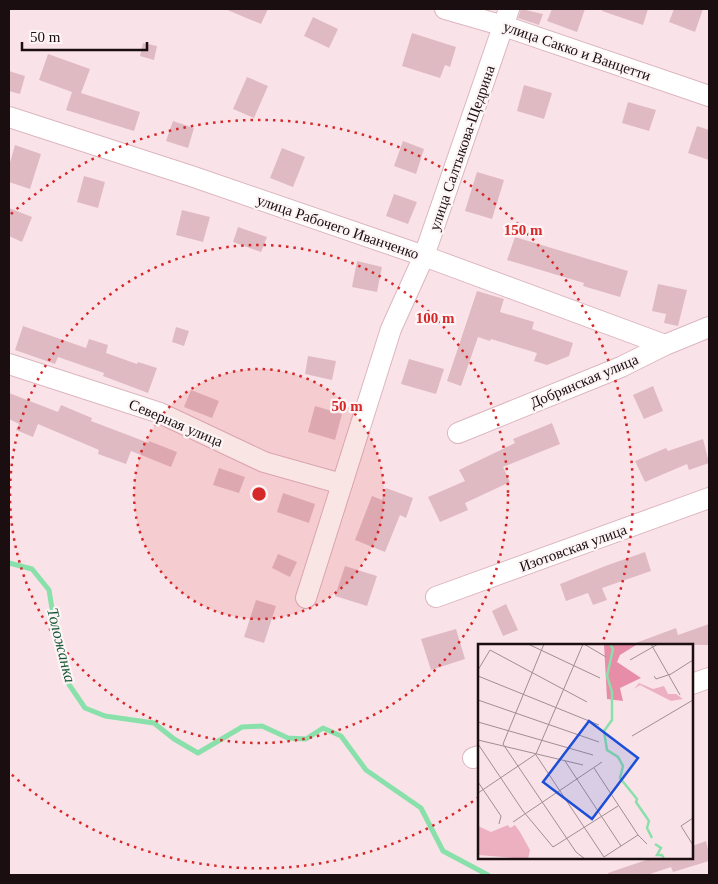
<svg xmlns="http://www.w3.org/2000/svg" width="718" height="884" font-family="'Times New Roman',serif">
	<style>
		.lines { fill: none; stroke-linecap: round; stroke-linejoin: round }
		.stream { stroke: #8ae0aa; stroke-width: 5 }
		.building { fill: #e0bac3 }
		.minor-casing { stroke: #dcb6c0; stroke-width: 22 }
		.minor { stroke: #fff; stroke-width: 20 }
		.ring { fill: none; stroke: #d62828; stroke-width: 2.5; stroke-dasharray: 2.5 5 }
		.labels { text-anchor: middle; stroke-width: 4.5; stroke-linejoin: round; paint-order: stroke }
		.street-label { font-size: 15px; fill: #1a0e11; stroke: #fdf4f6 }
		.water-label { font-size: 16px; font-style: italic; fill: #175735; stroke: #fdf4f6 }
		.inset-river { fill: none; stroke: #8ae0aa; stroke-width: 2.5 }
		.inset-road { fill: none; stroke: #a08e92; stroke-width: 1 }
		.view { fill: #1d4ed8; fill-opacity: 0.15; stroke: #1d4ed8; stroke-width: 2.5 }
		.inset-edge { fill: none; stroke: #1a0e11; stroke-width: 2.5 }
		.centre { fill: #d62828; stroke: #fdf4f6; stroke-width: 2.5 }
		.ring-label { font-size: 15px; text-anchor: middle; font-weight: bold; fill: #d62828; stroke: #fdf4f6; stroke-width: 4.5; stroke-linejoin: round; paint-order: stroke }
	</style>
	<rect width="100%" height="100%" fill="#fae3e8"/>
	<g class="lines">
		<polyline class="stream" points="9,563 32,569 49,590 54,621 68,683 85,708 105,716 154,723 174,739 198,753 242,727 262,726 288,738 306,739 323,728 341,736 366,770 421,808 443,851 488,875"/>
	</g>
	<g class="building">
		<polygon points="225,9 268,9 261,24"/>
		<polygon points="521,9 543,14 539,25 518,18"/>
		<polygon points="552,9 585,9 577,32 547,21"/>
		<polygon points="603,9 648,9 643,25 602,11"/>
		<polygon points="674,9 703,9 695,32 669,22"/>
		<polygon points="313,17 338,29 329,48 304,36"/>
		<polygon points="412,33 456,47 450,67 445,65 440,78 402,66"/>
		<polygon points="143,43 157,46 154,60 140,56"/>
		<polygon points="48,54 90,69 81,93 140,112 134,131 66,110 72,92 39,80"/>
		<polygon points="9,71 25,76 20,94 9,91"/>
		<polygon points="247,77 268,86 254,118 233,109"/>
		<polygon points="524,85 552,93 544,119 517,111"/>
		<polygon points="628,102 656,110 649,131 622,123"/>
		<polygon points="173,121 194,128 188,148 166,141"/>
		<polygon points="697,126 709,130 709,160 688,153"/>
		<polygon points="403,141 424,149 416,174 394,166"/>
		<polygon points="15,145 41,154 30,189 9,182 9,166"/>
		<polygon points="282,148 305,157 293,187 270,178"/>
		<polygon points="477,172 504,180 492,219 465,211"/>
		<polygon points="84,176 105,182 98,208 77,202"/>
		<polygon points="394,194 417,202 408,224 386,216"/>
		<polygon points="9,208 32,217 22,242 9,236"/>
		<polygon points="182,210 210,217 203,242 176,235"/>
		<polygon points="238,227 267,237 261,252 233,242"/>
		<polygon points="515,237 628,271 620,297 583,286 584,283 507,260"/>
		<polygon points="357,261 382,267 377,292 352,287"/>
		<polygon points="658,284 687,290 678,326 664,323 666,314 652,311"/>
		<polygon points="477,291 504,299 500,312 534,322 532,329 573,343 569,356 547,365 534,361 537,353 491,339 490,341 478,337 461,386 447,381"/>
		<polygon points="23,326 86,348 89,339 108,345 106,353 137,364 138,362 157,368 148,393 103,376 104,373 58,357 55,364 15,350"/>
		<polygon points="176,327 189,331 184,346 172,342"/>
		<polygon points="308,356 336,361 332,380 305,374"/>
		<polygon points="409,359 444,369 436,394 401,384"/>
		<polygon points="653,386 663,411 644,419 633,395"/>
		<polygon points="191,390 219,401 212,418 184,407"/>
		<polygon points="9,393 58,412 61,405 92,418 91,421 149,443 149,441 177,452 171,467 131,451 126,464 98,454 99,450 38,424 33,437 16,430 19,424 9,419"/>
		<polygon points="315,406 342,414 335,440 308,432"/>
		<polygon points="552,423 560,444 503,467 510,482 465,503 468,510 440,522 428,497 465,481 459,470 515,443 513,439"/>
		<polygon points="703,439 709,463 689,470 687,464 645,482 635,461 666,448 668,451"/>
		<polygon points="219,468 245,477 239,493 213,485"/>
		<polygon points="386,488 413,498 406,518 400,515 385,552 355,540 372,496 382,500"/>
		<polygon points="283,493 315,504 309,523 277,512"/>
		<polygon points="645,552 651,571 602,588 607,600 593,605 588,593 566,601 560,584 608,565"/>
		<polygon points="278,554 297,562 290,577 272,568"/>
		<polygon points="345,566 377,576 367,606 335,596"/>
		<polygon points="256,600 276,606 264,643 244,637"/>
		<polygon points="506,604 518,630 503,636 492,611"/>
		<polygon points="709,624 709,645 633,645 633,644 676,628 678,635"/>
		<polygon points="456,629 465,659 431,670 421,639"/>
		<polygon points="706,841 709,853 709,861 673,872 671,867 647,875 608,875 608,873 652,858 692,858 692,846"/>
	</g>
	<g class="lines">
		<g class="minor-casing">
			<g id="minor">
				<polyline points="445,9 504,26 709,96"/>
				<polyline points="9,117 191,176 424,256 665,345"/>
				<polyline points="9,364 160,413 264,462 342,484"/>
				<polyline points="458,433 621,367 665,345 709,327"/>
				<polyline points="436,597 709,498"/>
				<polyline points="306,598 391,329 424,256 509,9"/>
				<polyline points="692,684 709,678"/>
				<polyline points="473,758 479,756"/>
			</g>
		</g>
		<use href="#minor" class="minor"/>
	</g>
	<circle cx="259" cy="494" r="125" fill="#d62828" fill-opacity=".12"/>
	<g class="ring">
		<circle cx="259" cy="494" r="125"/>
		<circle cx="259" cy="494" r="249"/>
		<path d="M479 797A374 374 0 0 1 11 774M11 214A374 374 0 0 1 602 643"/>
	</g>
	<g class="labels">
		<g class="street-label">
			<text transform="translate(577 51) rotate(19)" y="5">улица Сакко и Ванцетти</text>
			<text transform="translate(462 148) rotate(-71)" y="5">улица Салтыкова-Щедрина</text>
			<text transform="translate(338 227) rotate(19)" y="5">улица Рабочего Иванченко</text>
			<text transform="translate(584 381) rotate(-23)" y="5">Добрянская улица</text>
			<text transform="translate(176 423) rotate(23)" y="5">Северная улица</text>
			<text transform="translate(573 548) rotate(-20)" y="5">Изотовская улица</text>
		</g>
		<g class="water-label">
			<text transform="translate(62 645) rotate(76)" y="6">Толожанка</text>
		</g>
	</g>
	<g transform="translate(478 644)">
		<rect width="215" height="215" fill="#fae3e8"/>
		<path d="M 161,39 L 175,45 L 186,42 L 190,50 L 198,50 L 205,55 L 193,57 L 162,41 L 156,45 ZM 30,181 L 32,184 L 37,181 L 42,188 L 52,206 L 50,215 L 0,211 L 0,182 L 13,188 Z" fill="#ecb0c0"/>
		<path d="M 126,0 L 158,1 L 142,11 L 139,18 L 163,34 L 142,44 L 145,57 L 129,55 Z" fill="#e78da8"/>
		<path class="inset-river" d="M 132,0 L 135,5 L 129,32 L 134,48 L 134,76 L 126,87 L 129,106 L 140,113 L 145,122 L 142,134 L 159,155 L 158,158 L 171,177 L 169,184 L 174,194M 177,200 L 183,204 L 179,211 L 184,211 L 186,215"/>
		<path class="inset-road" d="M 50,0 L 122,34M 66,0 L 25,100 L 98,208 L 107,215M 106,0 L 128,13M 173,0 L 202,51M 12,6 L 109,58M 152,16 L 180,0M 0,26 L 12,6M 0,32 L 121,81M 176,32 L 178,35 L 193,30 L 215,16M 0,56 L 121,98M 0,78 L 115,111M 154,92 L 215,56M 0,96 L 105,121M 0,100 L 45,167 L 75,203 L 140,162M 58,111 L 126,213 L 160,191M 87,117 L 143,202M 116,124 L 160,191 L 169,200M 0,138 L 23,172 L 21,180M 0,149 L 58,110 L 105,0M 215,174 L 203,182 L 215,201M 35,178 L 124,118"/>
		<path class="view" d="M 111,77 L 160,114 L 114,175 L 65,138 Z"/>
		<rect width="215" height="215" class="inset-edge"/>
	</g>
	<circle cx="259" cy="494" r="8" class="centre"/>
	<g class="ring-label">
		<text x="523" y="235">150 m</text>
		<text x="435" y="323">100 m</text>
		<text x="347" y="411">50 m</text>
	</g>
	<rect width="718" height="884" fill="none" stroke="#1a0e11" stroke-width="20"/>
	<path d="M22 42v8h125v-8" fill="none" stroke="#1a0e11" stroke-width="2.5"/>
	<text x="30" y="42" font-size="15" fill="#1a0e11" stroke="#fdf4f6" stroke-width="4" paint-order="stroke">50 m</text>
</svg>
